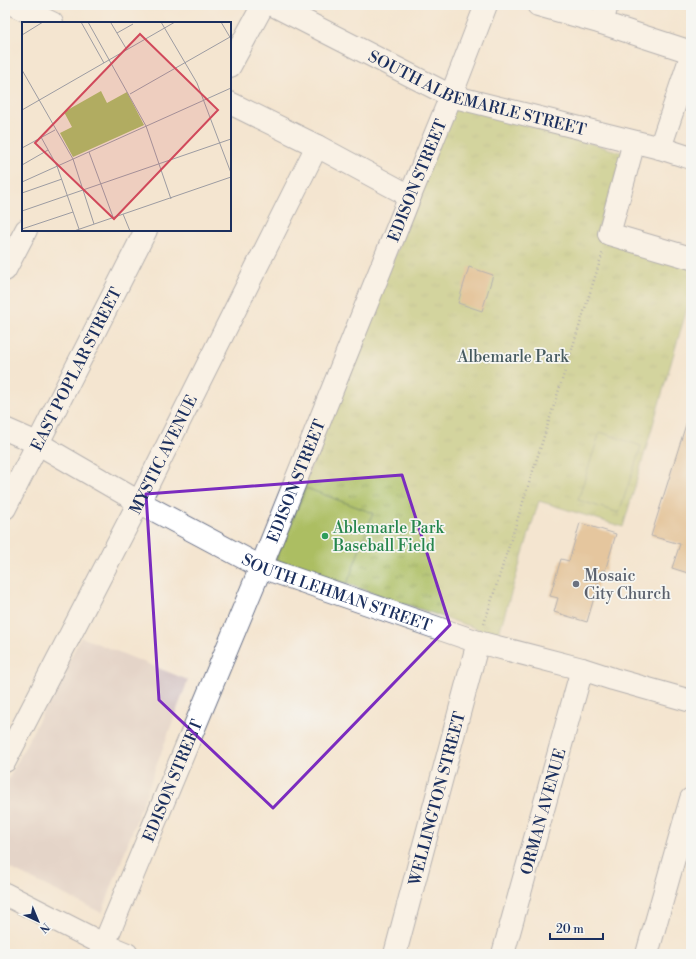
<svg xmlns="http://www.w3.org/2000/svg" width="696" height="959" font-family="'Libre Bodoni',serif">
	<style>
		.industrial { fill: #d1bfbf }
		.grass { fill: url(#grass-tufts); stroke: #647660 }
		.garden { fill: #acbe62; stroke: #647660 }
		.building { fill: #d2a062 }
		.lines { fill: none; stroke-linecap: round; stroke-linejoin: round }
		.minor-casing { stroke: #676f86; stroke-width: 24 }
		.path { stroke: #676f86; stroke-width: 2.5; stroke-dasharray: 1 3; stroke-linecap: butt }
		.minor { stroke: #fff; stroke-width: 22 }
		.marked { fill: none; stroke: #7b2cbf; stroke-width: 3; stroke-linejoin: round }
		.leisure-dot { fill: #2e9e5b; stroke: #f6f6f2; stroke-width: 1.5 }
		.worship-dot { fill: #6b7280; stroke: #f6f6f2; stroke-width: 1.5 }
		.labels { text-anchor: middle; stroke-width: 3.5; stroke-linejoin: round; paint-order: stroke }
		.street-label { font-size: 16px; fill: #1b2f5e; stroke: #f6f6f2 }
		.park-label { font-size: 16px; fill: #465a5f; stroke: #f6f6f2 }
		.leisure-label { font-size: 16px; fill: #27864d; stroke: #f6f6f2; text-anchor: start }
		.worship-label { font-size: 16px; fill: #5b616d; stroke: #f6f6f2; text-anchor: start }
		.inset-road { fill: none; stroke: #9d9ca2; stroke-width: 1 }
		.view { fill: #d1495b; fill-opacity: 0.15; stroke: #d1495b; stroke-width: 2 }
		.inset-edge { fill: none; stroke: #1b2f5e; stroke-width: 2 }
	</style>
	<defs>
		<pattern id="grass-tufts" width="24" height="20" patternUnits="userSpaceOnUse"><rect width="24" height="20" fill="#acbe62"/><path d="M3 7l-1-3M5 7V3M7 7l1-3M15 17l-1-3M17 17v-4M19 17l1-3" fill="none" stroke="#8b9b54"/></pattern>
	</defs>
	<rect width="100%" height="100%" fill="#f6f6f2"/>
	<filter id="ink" filterUnits="userSpaceOnUse"><feTurbulence type="fractalNoise" baseFrequency=".025" numOctaves="2"/><feDisplacementMap in="SourceGraphic" scale="8" xChannelSelector="R" yChannelSelector="G"/><feConvolveMatrix kernelMatrix="1 2 1 2 8 2 1 2 1" color-interpolation-filters="sRGB"/></filter>
	<filter id="wash" filterUnits="userSpaceOnUse"><feTurbulence type="fractalNoise" baseFrequency=".012" numOctaves="4" result="noise"/><feDisplacementMap in="SourceGraphic" scale="16" xChannelSelector="R" yChannelSelector="G"/><feGaussianBlur stdDeviation="0.9" result="paint"/><feColorMatrix in="noise" values="0 0 0 0 0 0 0 0 0 0 0 0 0 0 0 0 0 1.4 0 .05"/><feComposite in="paint" operator="in"/></filter>
	<g filter="url(#wash)">
		<rect width="100%" height="100%" fill="#f4e5d0"/>
		<polygon class="industrial" points="81,637 188,680 102,913 5,866 5,786"/>
		<polygon class="grass" points="455,104 624,153 596,234 691,267 691,295 623,527 539,501 498,636 347,584 273,563"/>
		<g class="garden">
			<polygon points="600,432 641,446 619,513 578,500"/>
			<polygon points="306,488 373,513 347,584 276,560"/>
		</g>
		<g id="blocks">
			<g class="building">
				<polygon points="469,267 493,275 482,311 458,303"/>
				<polygon points="688,418 691,418 691,574 672,568 680,544 651,536"/>
				<polygon points="580,523 616,534 605,571 602,570 587,622 554,612 558,598 550,596 561,559 569,561"/>
			</g>
		</g>
	</g>
	<g filter="url(#ink)">
		<use href="#blocks" fill-opacity="0" stroke="#676f86" stroke-width="1"/>
		<g class="lines">
			<g class="minor-casing">
				<g id="minor">
					<polyline points="14,5 52,23"/>
					<path id="s1" d="M 273,5 L 451,96 L 660,148 L 691,158"/>
					<polyline points="538,5 602,23 691,52"/>
					<polyline points="602,23 607,5"/>
					<polyline points="230,66 263,5"/>
					<polyline points="230,103 317,146 410,196"/>
					<polyline points="634,142 609,234 691,258"/>
					<polyline points="660,148 691,56"/>
					<polyline points="5,270 26,230"/>
					<path id="s2" d="M 5,429 L 37,443 L 139,502 L 261,567 L 478,642 L 582,669 L 613,679 L 691,701"/>
					<path id="s3" d="M 5,508 L 146,230"/>
					<path id="s4" d="M 5,761 L 139,502 L 317,146"/>
					<polyline points="5,894 103,944 127,954"/>
					<path id="s5" d="M 100,954 L 261,567 L 410,196 L 451,96 L 486,5"/>
					<path id="s6" d="M 395,954 L 478,642"/>
					<path id="s7" d="M 503,954 L 582,669"/>
					<polyline points="647,954 682,830 691,799"/>
				</g>
			</g>
			<polyline class="path" points="484,624 603,252"/>
			<use href="#minor" class="minor"/>
		</g>
	</g>
	<path d="M0 0H696V959H0ZM 402,475 L 450,625 L 273,808 L 159,700 L 146,494 Z" fill="#f4e5d0" fill-opacity=".55" fill-rule="evenodd"/>
	<path class="marked" d="M 402,475 L 450,625 L 273,808 L 159,700 L 146,494 Z"/>
	<circle class="leisure-dot" cx="325" cy="536" r="4"/>
	<circle class="worship-dot" cx="576" cy="584" r="4"/>
	<g class="labels">
		<g class="street-label">
			<text dy="6" stroke="none"><textPath href="#s1" startOffset="224">SOUTH ALBEMARLE STREET</textPath></text>
			<text dy="6" stroke="none"><textPath href="#s5" startOffset="836">EDISON STREET</textPath></text>
			<text dy="6" stroke="none"><textPath href="#s3" startOffset="156">EAST POPLAR STREET</textPath></text>
			<text dy="6" stroke="none"><textPath href="#s4" startOffset="345">MYSTIC AVENUE</textPath></text>
			<text dy="6" stroke="none"><textPath href="#s5" startOffset="512">EDISON STREET</textPath></text>
			<text dy="6" stroke="none"><textPath href="#s2" startOffset="371">SOUTH LEHMAN STREET</textPath></text>
			<text dy="6" stroke="none"><textPath href="#s5" startOffset="188">EDISON STREET</textPath></text>
			<text dy="6" stroke="none"><textPath href="#s6" startOffset="161">WELLINGTON STREET</textPath></text>
			<text dy="6" stroke="none"><textPath href="#s7" startOffset="148">ORMAN AVENUE</textPath></text>
		</g>
		<g class="park-label">
			<text x="513" y="362">Albemarle Park</text>
		</g>
		<g class="leisure-label">
			<text x="333" y="533">Ablemarle Park<tspan x="333" dy="18">Baseball Field</tspan></text>
		</g>
		<g class="worship-label">
			<text x="584" y="581">Mosaic<tspan x="584" dy="18">City Church</tspan></text>
		</g>
	</g>
	<g transform="translate(22 22)">
		<rect width="209" height="209" fill="#f4e5d0"/>
		<path d="M 79,69 L 85,81 L 105,70 L 122,103 L 51,135 L 38,111 L 50,105 L 42,90 Z" fill="#acbe62"/>
		<path d="M 116,93 L 121,103 L 110,108 L 105,98 Z" fill="#acbe62"/>
		<path class="inset-road" d="M 59,0 L 82,41M 66,0 L 124,104 L 149,177M 139,0 L 175,61 L 209,151M 199,0 L 209,17M 89,1 L 105,28M 95,11 L 111,2M 0,13 L 21,0M 0,48 L 51,137 L 72,202M 108,72 L 208,15M 0,88 L 153,0M 19,115 L 35,144 L 57,207M 0,126 L 33,108M 67,130 L 91,195M 0,143 L 26,128M 0,160 L 209,66M 0,171 L 40,157M 0,189 L 209,117M 101,192 L 108,209M 0,207 L 51,190M 52,209 L 209,155"/>
		<path class="view" d="M 118,12 L 196,88 L 92,197 L 13,121 Z"/>
		<rect width="209" height="209" class="inset-edge"/>
	</g>
	<rect width="696" height="959" fill="none" stroke="#f6f6f2" stroke-width="20"/>
	<g transform="translate(38 921) rotate(136)" stroke="#f6f6f2" stroke-width="3" paint-order="stroke">
	<path d="M0-3L7 15L0 10L-7 15Z" fill="#1b2f5e"/>
	<text y="-6" font-size="11" font-weight="bold" text-anchor="middle" fill="#1b2f5e">N</text>
	</g>
	<path d="M550 933v6h53v-6" fill="none" stroke="#1b2f5e" stroke-width="2"/>
	<text x="556" y="933" font-size="12" fill="#1b2f5e" stroke="#f6f6f2" stroke-width="3" paint-order="stroke">20 m</text>
</svg>
